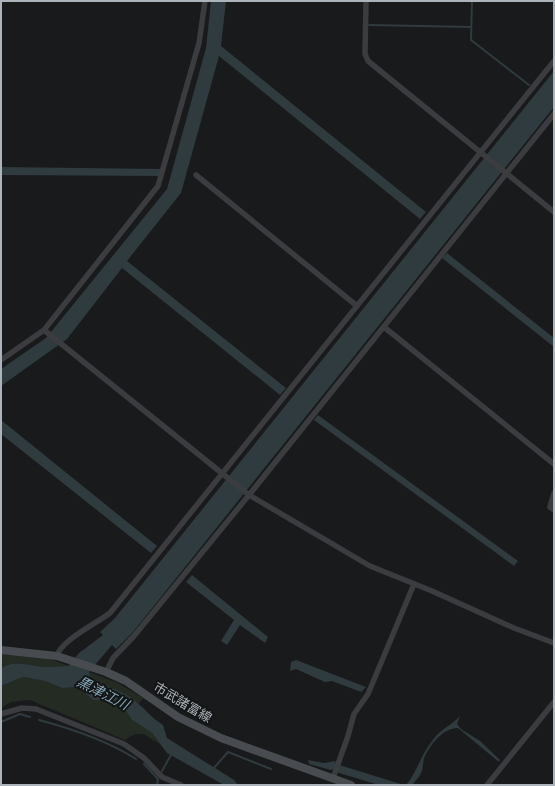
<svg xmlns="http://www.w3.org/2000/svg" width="555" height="786" font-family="Montserrat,'Noto Sans JP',sans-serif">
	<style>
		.green { fill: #232b23 }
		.water { fill: #2f3b3f }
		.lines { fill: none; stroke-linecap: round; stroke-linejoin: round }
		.stream { stroke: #2f3b3f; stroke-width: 2 }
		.street { stroke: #3a3c40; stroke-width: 5.5 }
		.secondary { stroke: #484c50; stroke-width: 8 }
		.labels { text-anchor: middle; stroke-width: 4; stroke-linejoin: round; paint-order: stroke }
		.street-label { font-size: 13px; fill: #acb3ba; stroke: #141516 }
		.water-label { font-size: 14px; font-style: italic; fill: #85a6b4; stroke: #141516 }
	</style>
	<rect width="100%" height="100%" fill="#191a1b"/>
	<g class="green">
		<path d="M 3,653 L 51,659 L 68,666 C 61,666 54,667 46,667 C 33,667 12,658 1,669 L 1,654 Z"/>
		<polygon points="89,672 118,683 143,698 139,704 128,696 89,679"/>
		<path d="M 23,677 L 45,681 L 62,688 L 79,687 L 93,700 L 108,701 L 125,710 L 132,720 L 152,733 L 160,744 C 146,736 141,728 125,740 L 30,700 L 11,702 L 1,708 L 1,686 Z"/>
	</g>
	<g class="water">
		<polygon points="211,1 226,1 221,46 426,212 420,219 219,56 181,193 127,261 286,388 280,395 122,268 67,339 1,386 1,369 46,338 167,189 206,48"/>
		<path d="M 554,71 L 554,107 L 133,632 L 116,649 L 112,645 L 89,672 L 89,679 C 102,685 118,689 130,697 C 142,705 150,717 163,725 L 167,738 L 234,780 L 238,785 L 224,785 L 167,753 L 152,733 L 132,720 L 125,710 L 108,701 L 93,700 L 78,687 L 62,688 L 45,681 L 23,677 L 1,686 L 1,669 C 12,658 33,667 46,667 C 54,667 61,666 68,666 L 79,653 L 103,635 L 100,632 L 115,618 Z"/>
		<polygon points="1,167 161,169 160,176 1,175"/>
		<polygon points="447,253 554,338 554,347 442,258"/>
		<polygon points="318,415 518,561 514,566 314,420"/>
		<polygon points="1,420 157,546 151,553 1,434"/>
		<polygon points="192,575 268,637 265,643 240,625 227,645 221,641 234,620 186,582"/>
		<polygon points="296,660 366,687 361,692 332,681 325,682 296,669 290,671 291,662"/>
		<path d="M 460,716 L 457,724 L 461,729 L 480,741 L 500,760 L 499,762 L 458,728 C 443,728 431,744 425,756 C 422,762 424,769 420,775 C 418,779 414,781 413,785 L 406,785 C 417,772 421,755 432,741 C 440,729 451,726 460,716 Z"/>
		<polygon points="308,760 324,763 335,761 336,764 404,785 379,785 339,773 334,769 331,770 309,764"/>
	</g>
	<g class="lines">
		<g class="stream">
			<polyline points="472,1 471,40 529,85"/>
			<polyline points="369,25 471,27"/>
			<path d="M 39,720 C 73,729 106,740 136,759"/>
			<polyline points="1,722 20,714 30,717"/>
			<polyline points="144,764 158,779 157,785"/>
			<polyline points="213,769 228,752 271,769"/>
			<polyline points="162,771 172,753"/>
		</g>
		<g class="street">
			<polyline points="366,1 365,54 368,61 554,212"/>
			<polyline points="196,175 357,306"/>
			<polyline points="384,327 554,464"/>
			<polyline points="44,330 249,495 370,566 432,591 514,628 554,643"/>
			<polyline points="1,360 44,330 158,186 199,43 205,1"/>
			<polyline points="554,493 550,507 554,510"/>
			<path d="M 57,656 C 60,641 97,623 110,613 L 554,61"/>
			<polyline points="106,672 113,658 134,636 249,495 554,114"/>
			<polyline points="1,714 22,708 36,709 124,744 144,758 162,777 181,785"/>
			<polyline points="333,778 348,736 354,714 368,694 414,584"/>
			<polyline points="487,785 554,702"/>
		</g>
		<polyline class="secondary" points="1,650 57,656 106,672 126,681 178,717 221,738 351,785"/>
	</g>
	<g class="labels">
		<g class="street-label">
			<text transform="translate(183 702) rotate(31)" y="5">市武諸富線</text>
		</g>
		<g class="water-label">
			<text transform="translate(103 693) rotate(27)" y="5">黒津江川</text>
		</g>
	</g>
	<rect width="555" height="786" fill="none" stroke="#acb3ba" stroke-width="4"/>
</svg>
